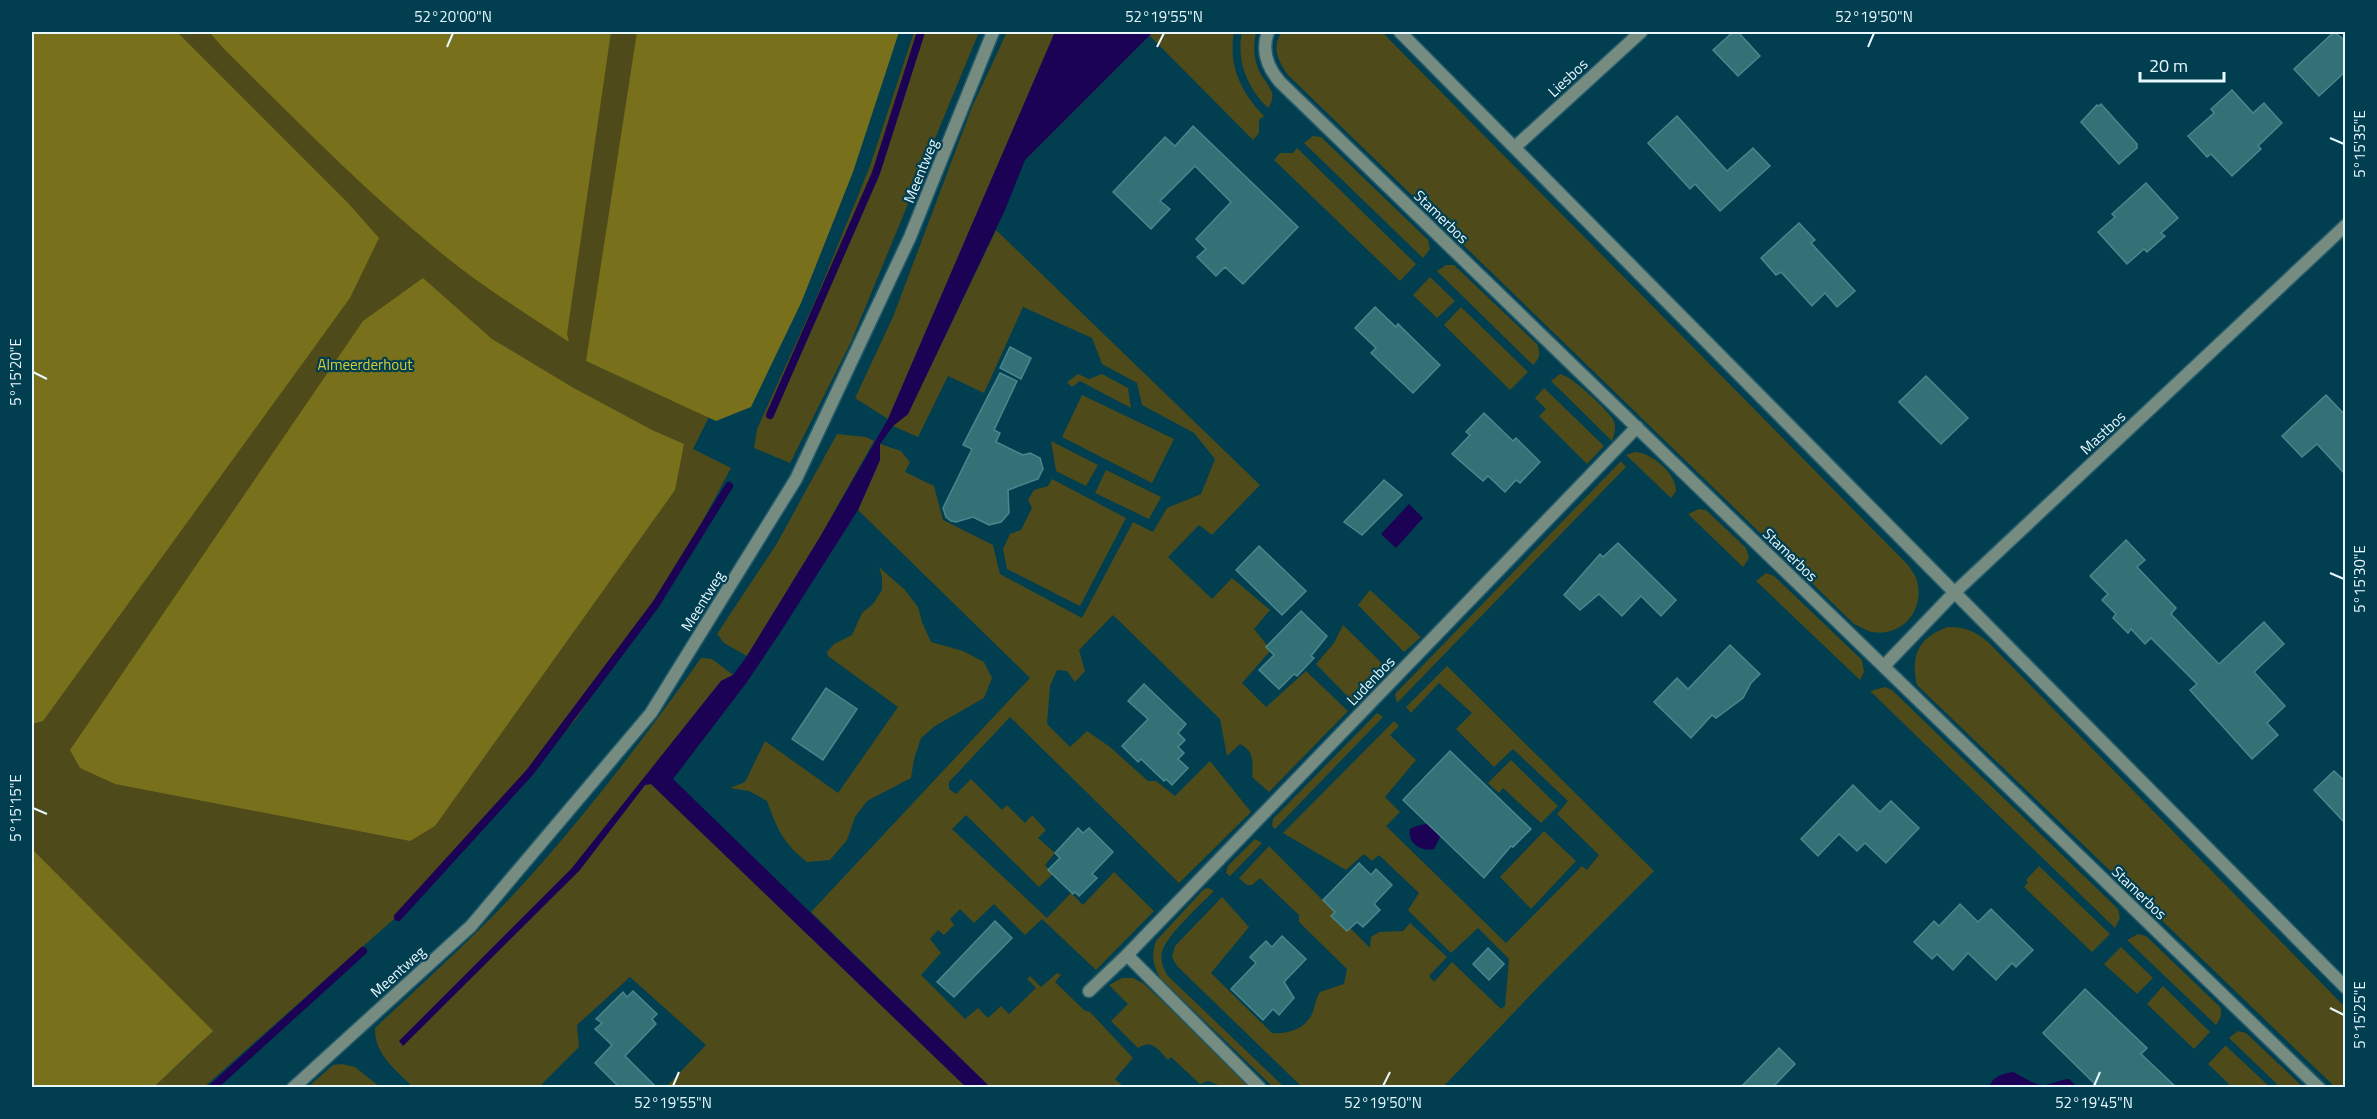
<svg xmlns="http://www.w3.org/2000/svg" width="2377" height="1119" font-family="'Titillium Web',sans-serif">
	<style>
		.green { fill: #4e4a19 }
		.forest { fill: #78701b }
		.water { fill: #1b0254 }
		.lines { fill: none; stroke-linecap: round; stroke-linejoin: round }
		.stream { stroke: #1b0254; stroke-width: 8 }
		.building { fill: #337177; stroke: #4a878d; stroke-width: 1.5 }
		.street-casing { stroke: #255c6c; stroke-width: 15 }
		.street { stroke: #778c81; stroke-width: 12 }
		.ticks { fill: none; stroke: #e8f8ff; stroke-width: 2 }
		.labels { text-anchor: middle; stroke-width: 4.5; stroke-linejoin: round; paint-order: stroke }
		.street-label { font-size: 15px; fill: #e8f8ff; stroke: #003e50 }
		.park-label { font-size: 15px; fill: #d8ca38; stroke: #003e50 }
		.neatline { fill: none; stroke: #e8f8ff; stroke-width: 2 }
		.ticks-label { font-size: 15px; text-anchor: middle; fill: #e8f8ff }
	</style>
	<rect width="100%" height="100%" fill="#003e50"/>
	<g class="green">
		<polygon points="32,32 828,32 772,290 693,449 731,468 669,584 576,719 429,888 204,1087 154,1087 204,1040 32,1087"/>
		<polygon points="914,32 979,32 851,342 790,463 754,448 757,429 816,299 870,166"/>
		<polygon points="1007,32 1055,32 888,419 855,398 893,317 972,107"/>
		<path d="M 1153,32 L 1234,32 C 1228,66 1241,92 1264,116 L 1259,120 L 1259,133 L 1253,140 L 1149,35 Z"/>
		<path d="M 1242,32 L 1256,32 C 1254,43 1253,54 1257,65 C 1261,82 1281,90 1268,108 C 1247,87 1236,61 1242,32 Z"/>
		<path d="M 1282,32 L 1382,32 L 1908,565 C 1911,570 1916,575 1917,581 C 1925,610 1902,637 1872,632 C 1866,631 1860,626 1854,624 L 1288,75 C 1278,61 1271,46 1282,32 Z"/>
		<polygon points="1313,136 1321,137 1428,240 1430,249 1423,258 1304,143"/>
		<polygon points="1297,148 1416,264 1400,281 1274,160 1280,153 1293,153"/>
		<path d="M 996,230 L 1260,485 L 1212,535 L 1199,525 L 1168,557 L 1212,599 L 1232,578 L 1270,610 L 1254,629 L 1271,650 L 1242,683 L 1266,707 L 1306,671 L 1348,711 L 1269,792 L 1252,777 C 1253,763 1254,750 1240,744 L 1227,756 L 1220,719 L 1113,615 L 1079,650 L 1085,671 L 1075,682 L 1067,671 L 1057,670 L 1050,686 L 1047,724 L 1070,747 L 1087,731 L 1110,747 L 1148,781 L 1156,781 L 1175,796 L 1210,761 L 1251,812 L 1179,883 L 1010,717 L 949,782 L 949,789 L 956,794 L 971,779 L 1002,810 L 1007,805 L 1025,823 L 1032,815 L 1046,830 L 1038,838 L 1055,853 L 1045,865 L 1053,874 L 1039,887 L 966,815 L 952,829 L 1047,918 L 1071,893 L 1083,905 L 1114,872 L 1154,911 L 1096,970 L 1042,919 L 1025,935 L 994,904 L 974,923 L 960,909 L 950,919 L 954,925 L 944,935 L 938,930 L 930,939 L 941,953 L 921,975 L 965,1019 L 978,1008 L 988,1018 L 1001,1006 L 1009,1014 L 1036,988 L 1027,979 L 1030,976 L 1041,987 L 1057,973 L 1061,975 L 1055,982 L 1084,1010 L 1090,1012 L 1133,1058 L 1115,1079 L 1124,1087 L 990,1087 L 811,912 L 1030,678 L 858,510 L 880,460 L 880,444 L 901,451 L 910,462 L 905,472 L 934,486 L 943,520 L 993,545 L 1000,574 L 1082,618 L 1133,522 L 1153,532 L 1167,508 L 1201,494 L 1215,459 L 1194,433 L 1142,405 L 1137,383 L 1102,364 L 1092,338 L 1023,307 L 984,393 L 948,376 L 918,437 L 893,426 L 908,414 Z"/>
		<path d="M 1446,265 L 1454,265 L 1537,344 C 1541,354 1540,358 1533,365 L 1437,271 Z"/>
		<polygon points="1430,277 1455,301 1437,318 1413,295"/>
		<polygon points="1461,307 1528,372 1510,390 1444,325"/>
		<polygon points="1078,374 1089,379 1102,374 1128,388 1131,408 1080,381 1072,387 1067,382"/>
		<path d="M 1560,374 C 1572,376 1604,407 1612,418 C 1617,425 1615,433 1612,441 L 1551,381 Z"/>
		<polygon points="1544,388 1604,446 1587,464 1539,416 1546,409 1535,398"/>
		<polygon points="1082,395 1174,439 1152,483 1062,437"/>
		<polygon points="837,434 866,437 874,441 820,537 747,656 724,643 717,634 776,545"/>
		<polygon points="1051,441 1098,465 1086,486 1056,471"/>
		<path d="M 1634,452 C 1651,452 1676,473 1676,491 L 1671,498 L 1626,455 Z"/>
		<polygon points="1621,461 1626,467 1397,703 1395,694"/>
		<polygon points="1106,470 1161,497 1149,519 1095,493"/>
		<polygon points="1052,479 1126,518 1080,606 1007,569 1003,549 1010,534 1021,530 1032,508 1028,500 1034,490 1048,486"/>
		<polygon points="1699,509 1706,510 1746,548 1749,558 1743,567 1688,514"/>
		<path d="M 879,567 L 905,590 L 918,607 L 922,622 L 931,642 L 963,651 L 984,662 L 992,678 L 984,698 L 935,726 L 921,738 L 914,759 L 911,778 L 867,801 L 855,817 L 847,840 L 830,860 L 807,862 C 783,843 777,829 767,801 L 749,791 L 730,788 L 745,782 L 765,741 L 838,793 L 898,707 L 828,656 L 827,652 L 834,644 L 852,635 L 862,613 L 873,604 L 882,590 L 882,577 Z"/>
		<polygon points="1766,573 1774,576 1862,660 1864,672 1860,680 1756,581"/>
		<polygon points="1370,590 1421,637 1404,652 1358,605"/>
		<polygon points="1343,625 1389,670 1354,703 1316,664 1334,643"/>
		<path d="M 1948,627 C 1965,627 1975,631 1988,642 L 2345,1007 L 2345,1087 L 2335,1087 L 1917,685 C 1910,655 1919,637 1948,627 Z"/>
		<path d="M 701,658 L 712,659 L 733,675 L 721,681 L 572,868 L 579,871 L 645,785 L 651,784 L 966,1087 L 666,1087 L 706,1045 L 630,977 L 577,1025 L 579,1047 L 539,1087 L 413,1087 C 396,1070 374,1054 375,1028 C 431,975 490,923 541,864 C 598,799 651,729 701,658 Z"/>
		<path d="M 1447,666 L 1654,871 L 1540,985 L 1443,1087 L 1302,1087 L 1177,966 L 1172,957 L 1175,946 L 1222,897 L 1249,927 L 1211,973 L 1272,1033 C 1287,1034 1303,1030 1311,1016 C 1315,1008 1315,1000 1320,992 L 1344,984 L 1347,969 L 1299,922 L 1299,915 L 1260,878 L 1252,885 L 1247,885 L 1239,878 L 1269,846 L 1370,948 L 1371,937 L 1379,932 L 1403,931 L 1410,923 L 1447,957 L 1429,976 L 1434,982 L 1452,962 L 1501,1009 L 1505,1006 L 1509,959 L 1478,928 L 1451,953 L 1408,910 L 1419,893 L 1379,855 L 1372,861 L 1364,854 L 1346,870 L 1283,833 L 1394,721 L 1399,726 L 1390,735 L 1416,760 L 1385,797 L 1400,812 L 1386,826 L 1506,943 L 1582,866 L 1587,870 L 1599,855 L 1557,814 L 1568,801 L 1513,749 L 1494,767 L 1456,729 L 1472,713 L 1439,683 L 1411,713 L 1406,707 Z"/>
		<polygon points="1885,687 1892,690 2118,909 2120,918 2115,928 1870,691"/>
		<polygon points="1377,713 1383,717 1275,829 1272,826 1273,819"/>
		<polygon points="1511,760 1558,806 1541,823 1503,788 1499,793 1488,783"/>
		<polygon points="1544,831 1576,861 1531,909 1500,877"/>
		<polygon points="1255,839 1262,843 1230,876 1226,873 1228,866"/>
		<polygon points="2039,866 2110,934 2092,952 2024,887 2028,883 2026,880"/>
		<path d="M 1208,888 L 1214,891 C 1202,903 1165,937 1162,952 C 1160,961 1163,967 1167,975 L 1284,1087 L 1273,1087 L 1160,978 C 1153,965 1151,955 1156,941 L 1204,889 Z"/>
		<path d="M 2138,934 L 2146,936 L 2220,1007 C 2223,1015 2220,1019 2216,1025 L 2127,940 Z"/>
		<polygon points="2121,947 2153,978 2137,994 2104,964"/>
		<path d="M 1122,978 L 1133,978 L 1143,983 L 1254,1087 L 1224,1087 L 1208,1081 L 1200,1084 L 1171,1057 L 1168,1060 C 1158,1049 1152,1039 1138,1048 L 1111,1021 L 1128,1004 L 1109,985 Z"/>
		<polygon points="2163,986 2210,1032 2194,1049 2147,1004"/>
		<polygon points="2238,1031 2246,1033 2303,1087 2280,1087 2229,1038"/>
		<polygon points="2226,1045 2226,1046 2270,1087 2232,1087 2208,1064"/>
		<polygon points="342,1064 355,1067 380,1087 308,1087 333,1065"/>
	</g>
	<g class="forest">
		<polygon points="32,32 177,32 349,204 379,238 350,298 43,721 32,724"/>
		<path d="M 209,32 L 611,32 L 567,334 L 569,342 C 523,312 477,283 435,248 C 361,187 294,118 226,51 Z"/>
		<polygon points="637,32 899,32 853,172 801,303 751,407 716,421 586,361"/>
		<polygon points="423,278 492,339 572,387 652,430 684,444 675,490 435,826 410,841 115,784 80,768 70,750 363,321"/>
		<polygon points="32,849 213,1031 154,1087 32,1087"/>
	</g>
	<g class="water">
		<polygon points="1055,32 1153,32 1025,160 1005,210 908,414 893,426 880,444 880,460 858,510 785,625 747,682 673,779 990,1087 966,1087 651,784 645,785 579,871 403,1046 399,1041 572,868 721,681 733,675 747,656 820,537 888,419"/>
		<polygon points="1409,504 1423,518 1396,548 1381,534"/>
		<path d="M 1435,821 L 1441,835 L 1434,849 C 1421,852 1407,843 1410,829 C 1418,824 1426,825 1435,821 Z"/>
		<path d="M 2013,1072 C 2022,1076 2035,1086 2045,1085 C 2053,1084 2059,1080 2069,1079 L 2077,1087 L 1989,1087 C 1993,1076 2002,1074 2013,1072 Z"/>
	</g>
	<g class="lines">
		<g class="stream">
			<polyline points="770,415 876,173 921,32"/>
			<polyline points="398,917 530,772 656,604 729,486"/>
			<polyline points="212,1088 363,951"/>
		</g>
	</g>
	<g class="building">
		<polygon points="1733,32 1738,32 1760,56 1738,76 1713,50"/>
		<polygon points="2334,32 2346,41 2346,71 2319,96 2294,69"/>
		<polygon points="2232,90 2253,113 2264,103 2282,123 2258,146 2261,149 2232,176 2211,154 2207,157 2188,136 2214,113 2211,109"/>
		<polygon points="2101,104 2137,144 2137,148 2119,164 2081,122 2097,105 2099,106"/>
		<polygon points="1677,116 1727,171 1753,148 1770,166 1720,211 1695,184 1690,189 1648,143"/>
		<polygon points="1193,126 1298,227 1243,284 1225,267 1216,276 1197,257 1206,249 1196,239 1231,202 1195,166 1160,201 1170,209 1151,229 1113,192 1165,137 1175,146"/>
		<polygon points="2146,183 2178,218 2161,233 2165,236 2147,252 2144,249 2127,264 2098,232 2115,217 2112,214"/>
		<polygon points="1799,223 1815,240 1811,243 1855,291 1837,307 1825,293 1812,306 1781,272 1776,275 1761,258"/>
		<polygon points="1375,307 1396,327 1398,324 1440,365 1413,393 1371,353 1376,348 1355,328"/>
		<polygon points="1010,347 1031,358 1021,379 1000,368"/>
		<polygon points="1000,373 1017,381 994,430 1000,433 996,442 1023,455 1030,453 1040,458 1043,469 1038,479 1008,490 1009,513 1001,522 989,525 973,517 956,522 951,521 946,517 943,508 972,449 963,445"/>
		<polygon points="1926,376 1968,418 1941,444 1899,402"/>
		<polygon points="2326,395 2346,416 2346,475 2317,444 2302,457 2282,436"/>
		<polygon points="1484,413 1513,441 1516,438 1540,462 1520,483 1516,480 1505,492 1488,476 1483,481 1452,454 1470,435 1466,432"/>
		<polygon points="1384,480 1402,495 1362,535 1344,522"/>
		<polygon points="2126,540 2145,560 2137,567 2176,608 2171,614 2219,664 2264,622 2284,644 2254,672 2285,706 2267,723 2278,735 2252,759 2190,690 2197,684 2151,638 2145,644 2131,629 2128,633 2113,618 2116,614 2102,600 2108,594 2090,576"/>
		<polygon points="1618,543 1676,600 1661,616 1641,596 1622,616 1599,594 1580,610 1564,595 1600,554 1603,557"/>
		<polygon points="1259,546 1306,591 1282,615 1236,570"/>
		<polygon points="1301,611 1327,636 1311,656 1314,658 1297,676 1294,674 1279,689 1259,670 1274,655 1266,647"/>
		<polygon points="1730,645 1760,674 1751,683 1743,698 1716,718 1712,715 1691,738 1654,702 1677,678 1688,689"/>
		<polygon points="1144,684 1186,724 1178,733 1185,740 1178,747 1184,753 1178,759 1188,768 1172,785 1166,779 1164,781 1141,759 1138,762 1122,746 1148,719 1128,701"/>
		<polygon points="826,688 857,709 823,760 792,739"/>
		<polygon points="1450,751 1531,829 1513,847 1511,846 1484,878 1403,800"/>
		<polygon points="2334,771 2346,782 2346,824 2314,790"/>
		<polygon points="1853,785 1880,812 1891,801 1919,828 1886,863 1865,843 1857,851 1839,834 1818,856 1801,839"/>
		<polygon points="1078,828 1083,833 1089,828 1113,852 1092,874 1097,878 1079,896 1075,892 1073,894 1048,870 1060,858 1055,853"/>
		<polygon points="1359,863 1371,875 1376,869 1392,885 1374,904 1380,910 1363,927 1357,922 1347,931 1331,916 1335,912 1323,900"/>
		<polygon points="1960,904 1978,922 1991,909 2033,950 2016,967 2012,963 1996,980 1968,953 1953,970 1937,954 1932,959 1914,942 1934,921 1939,926"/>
		<polygon points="995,921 1012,938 954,997 937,982"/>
		<polygon points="1282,936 1306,959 1284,982 1294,998 1279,1015 1273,1009 1263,1020 1231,989 1256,963 1250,957 1266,941 1272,947"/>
		<polygon points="1488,948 1504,964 1489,980 1473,964"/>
		<polygon points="2085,989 2147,1048 2141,1054 2177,1088 2099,1088 2043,1033"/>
		<polygon points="633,991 657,1014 652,1019 656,1024 625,1056 657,1088 620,1088 595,1063 612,1045 595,1029 602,1023 596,1019 623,992 627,997"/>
		<polygon points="1779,1048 1795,1064 1772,1088 1740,1088"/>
	</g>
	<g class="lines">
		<g class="street-casing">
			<g id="street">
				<path d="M 1268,32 C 1261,51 1267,67 1280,82 L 2319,1088"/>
				<polyline points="1400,32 2346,988"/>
				<polyline points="1515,147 1641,32"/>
				<polyline points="1884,666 1954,593 2346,225"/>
				<polyline points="1089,991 1127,955"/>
				<polyline points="293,1088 471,926 651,713 796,479 910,237 993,32"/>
				<polyline points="1260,1088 1127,955 1637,427"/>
			</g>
		</g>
		<use href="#street" class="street"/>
	</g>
	<path class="ticks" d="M 447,47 L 453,33M 1157,47 L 1164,33M 1868,47 L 1874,33M 2330,138 L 2344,144M 33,372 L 47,379M 2330,573 L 2344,579M 33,808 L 47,814M 2330,1008 L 2344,1015M 673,1086 L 679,1072M 1383,1086 L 1390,1072M 2094,1086 L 2100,1072"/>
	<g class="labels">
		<g class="street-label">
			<text transform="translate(1568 78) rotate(-43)" y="5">Liesbos</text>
			<text transform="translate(921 171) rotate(-68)" y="5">Meentweg</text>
			<text transform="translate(1441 217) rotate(44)" y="5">Stamerbos</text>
			<text transform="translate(2103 433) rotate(-43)" y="5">Mastbos</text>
			<text transform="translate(1790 555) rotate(44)" y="5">Stamerbos</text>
			<text transform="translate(703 601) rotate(-58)" y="5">Meentweg</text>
			<text transform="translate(1371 681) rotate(-46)" y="5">Ludenbos</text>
			<text transform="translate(2139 893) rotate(44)" y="5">Stamerbos</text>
			<text transform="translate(398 972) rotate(-42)" y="5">Meentweg</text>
		</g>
		<g class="park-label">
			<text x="365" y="370">Almeerderhout</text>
		</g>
	</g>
	<rect width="2377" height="1119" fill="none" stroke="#003e50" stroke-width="66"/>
	<path d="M2140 72v9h84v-9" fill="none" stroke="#e8f8ff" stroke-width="3"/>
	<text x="2149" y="72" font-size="18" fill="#e8f8ff" stroke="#003e50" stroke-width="4.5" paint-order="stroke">20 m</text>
	<rect x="33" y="33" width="2311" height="1053" class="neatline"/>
	<g class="ticks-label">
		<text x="453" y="22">52°20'00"N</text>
		<text x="1164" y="22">52°19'55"N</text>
		<text x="1874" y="22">52°19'50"N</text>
		<text transform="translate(2360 144) rotate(-90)" y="5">5°15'35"E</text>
		<text transform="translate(16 372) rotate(-90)" y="5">5°15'20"E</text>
		<text transform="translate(2360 579) rotate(-90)" y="5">5°15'30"E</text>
		<text transform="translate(16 808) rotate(-90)" y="5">5°15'15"E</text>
		<text transform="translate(2360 1015) rotate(-90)" y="5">5°15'25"E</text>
		<text x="673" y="1108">52°19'55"N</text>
		<text x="1383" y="1108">52°19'50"N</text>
		<text x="2094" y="1108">52°19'45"N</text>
	</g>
</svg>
